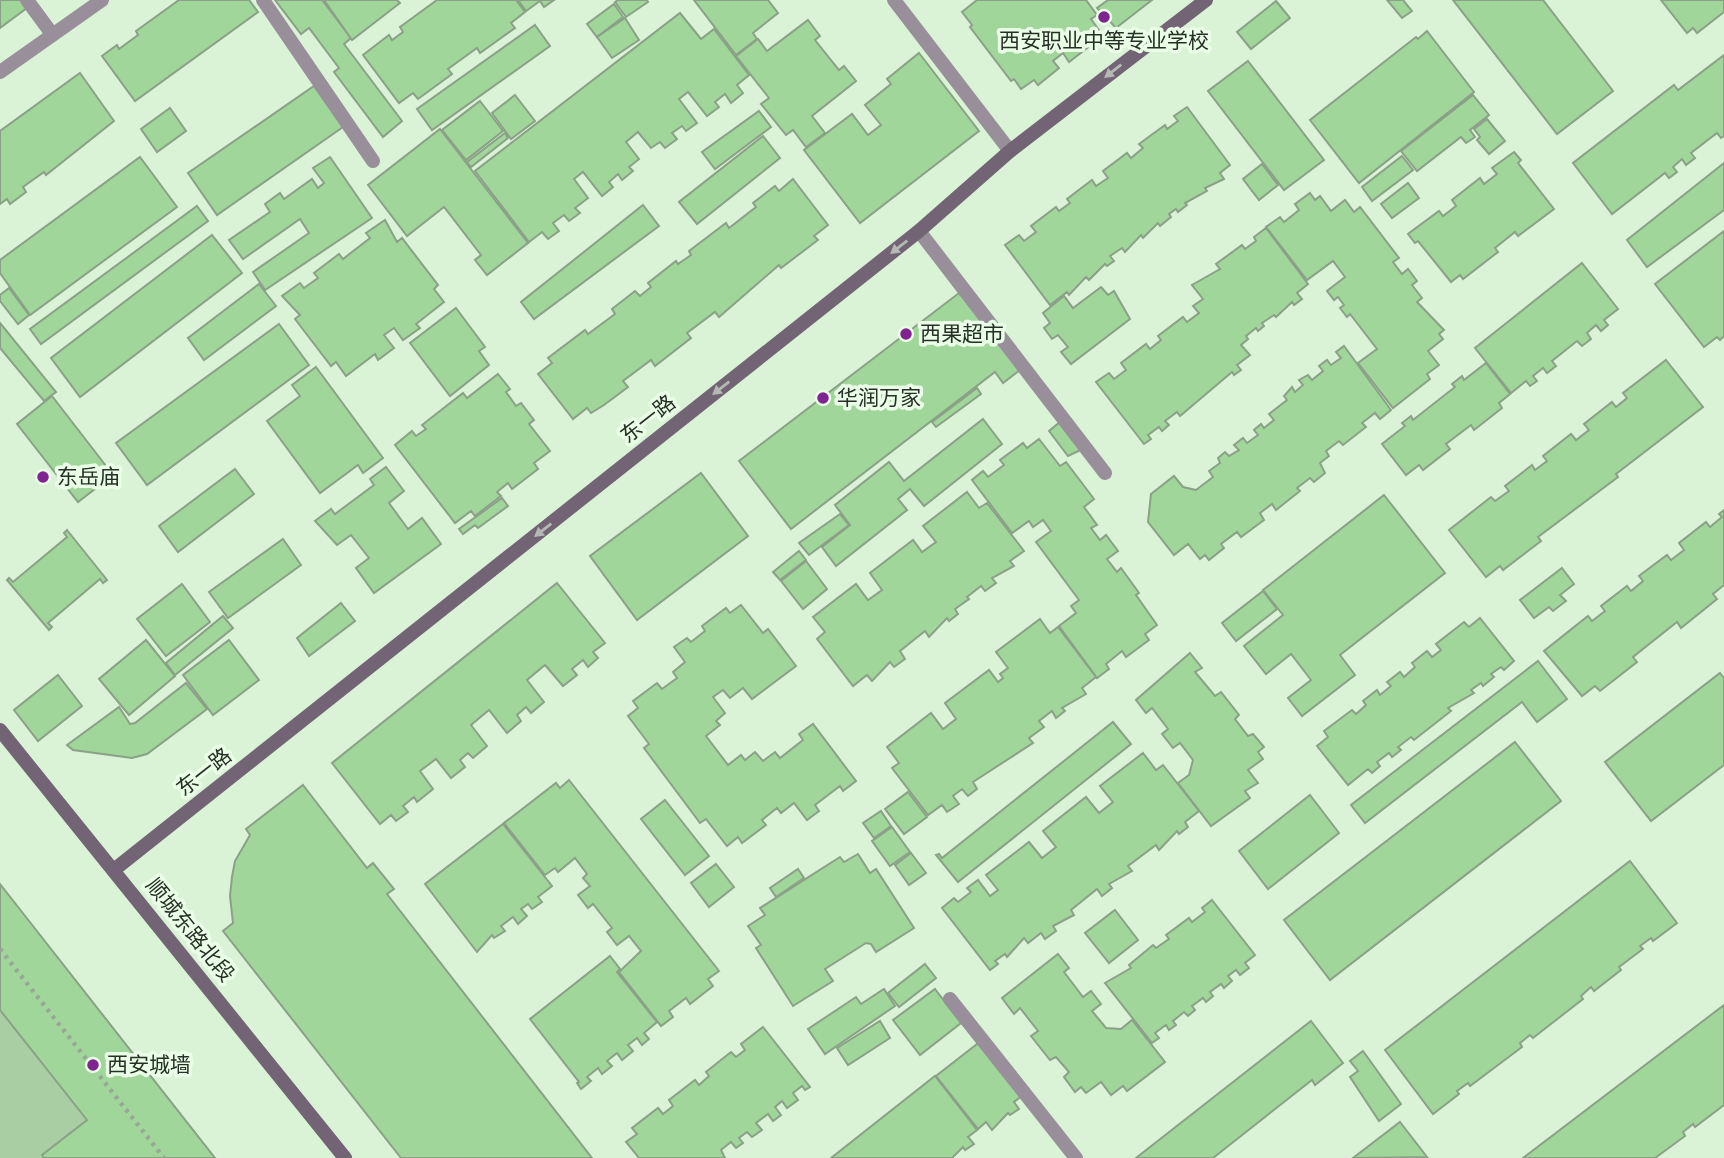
<svg xmlns="http://www.w3.org/2000/svg" width="1724" height="1158" font-family="'DejaVu Sans','Noto Sans SC',sans-serif">
	<style>
		.green { fill: #a9cea4 }
		.building { fill: #a1d69a; stroke: #8aa187; stroke-width: 2 }
		.lines { fill: none; stroke-linecap: round; stroke-linejoin: round }
		.path { stroke: #97a994; stroke-width: 4.5; stroke-dasharray: 3.5 5; stroke-linecap: butt }
		.lane { stroke: #998f9b; stroke-width: 14 }
		.street { stroke: #998f9b; stroke-width: 14 }
		.secondary { stroke: #726475; stroke-width: 14 }
		.oneway { fill: #b4b9b4 }
		.poi-dot { fill: #802491; stroke: #eafee7; stroke-width: 2.5 }
		.labels { text-anchor: middle; stroke-width: 7; stroke-linejoin: round; paint-order: stroke }
		.poi-label { font-size: 21px; fill: #273026; stroke: #eafee7; text-anchor: start }
		.street-label { font-size: 21px; fill: #273026; stroke: #eafee7 }
	</style>
	<rect width="100%" height="100%" fill="#daf2d6"/>
	<polygon class="green" points="0,1010 87,1120 43,1155 44,1158 0,1158"/>
	<g class="building">
		<polygon points="0,0 28,0 31,5 0,28"/>
		<polygon points="179,0 249,0 258,12 135,101 102,56 117,45 119,49 138,35 136,31"/>
		<polygon points="275,0 322,0 351,38 344,44 402,121 383,137 334,72 339,68 309,28 301,34"/>
		<polygon points="324,0 397,0 400,3 352,40"/>
		<polygon points="437,0 516,0 525,12 511,23 515,28 480,53 477,48 448,69 452,74 418,99 413,93 399,103 363,55 389,35 392,40 403,32 400,27"/>
		<polygon points="518,0 554,0 544,7 540,1 526,11"/>
		<polygon points="618,0 647,0 648,2 626,17 615,2"/>
		<polygon points="694,0 768,0 778,13 753,33 757,39 736,55"/>
		<polygon points="977,0 1086,0 1097,15 1091,19 1099,30 1087,40 1091,45 1069,62 1063,53 1053,61 1059,68 1038,85 1034,80 1021,89 1014,79 1011,81 970,27 972,25 962,12"/>
		<polygon points="1108,0 1152,0 1116,28 1097,8"/>
		<polygon points="1387,0 1403,0 1412,11 1402,18"/>
		<polygon points="1453,0 1543,0 1613,91 1557,134"/>
		<polygon points="1661,0 1724,0 1724,12 1697,33 1693,28 1687,33"/>
		<polygon points="1276,1 1290,18 1251,49 1237,32"/>
		<polygon points="614,4 623,17 597,37 587,24"/>
		<polygon points="680,13 701,39 714,29 749,75 737,85 743,93 731,103 725,94 715,102 719,107 707,116 688,92 679,99 697,123 686,131 682,126 672,133 677,139 665,148 660,142 651,148 638,132 626,142 639,159 629,167 633,171 622,180 618,174 609,182 613,187 602,196 583,172 574,179 588,198 575,208 580,213 569,221 564,215 553,223 559,231 548,239 542,232 529,242 475,171"/>
		<polygon points="625,18 639,40 612,58 597,37"/>
		<polygon points="808,20 820,36 815,40 839,70 844,66 856,81 812,116 825,133 806,147 793,130 786,135 761,104 769,98 736,56 758,39 767,51"/>
		<polygon points="535,25 550,46 432,130 417,109"/>
		<polygon points="1427,31 1474,92 1359,183 1310,120 1416,37 1418,39"/>
		<polygon points="919,53 979,131 860,223 804,150 852,114 868,135 881,125 865,105 891,84 887,79"/>
		<polygon points="1724,55 1724,136 1721,138 1717,133 1691,153 1695,158 1686,165 1682,159 1673,167 1677,172 1669,178 1665,173 1612,214 1573,163 1674,85 1678,90"/>
		<polygon points="1248,61 1324,160 1284,190 1208,91"/>
		<polygon points="80,73 114,121 46,175 44,172 23,187 26,192 10,204 7,199 0,204 0,131"/>
		<polygon points="314,86 343,127 217,215 188,173"/>
		<polygon points="515,95 535,121 511,139 492,113"/>
		<polygon points="1473,95 1489,115 1470,130 1475,137 1466,143 1461,137 1417,171 1401,151"/>
		<polygon points="480,101 503,131 466,160 442,130"/>
		<polygon points="1187,107 1230,165 1220,173 1224,179 1205,188 1207,191 1185,203 1187,205 1178,212 1176,209 1169,214 1171,217 1160,226 1158,223 1143,238 1141,235 1125,252 1122,248 1110,256 1114,261 1107,266 1105,264 1089,280 1086,277 1069,295 1067,292 1050,305 1005,245 1019,235 1024,241 1036,232 1031,226 1056,207 1059,211 1070,203 1067,199 1092,180 1096,186 1108,178 1103,171 1127,153 1131,158 1143,148 1139,144 1165,125 1167,129 1178,121 1174,116"/>
		<polygon points="170,108 186,131 157,152 141,129"/>
		<polygon points="759,111 771,127 715,169 702,152"/>
		<polygon points="1487,119 1505,141 1489,154 1477,140 1480,137 1474,129"/>
		<polygon points="440,129 528,243 487,275 475,260 481,255 444,207 407,236 368,185"/>
		<polygon points="505,133 508,138 471,167 467,162"/>
		<polygon points="763,136 780,158 697,224 679,202"/>
		<polygon points="1514,152 1521,160 1518,163 1554,209 1518,236 1515,232 1495,248 1498,252 1463,279 1460,275 1451,282 1418,241 1415,243 1408,234 1439,211 1443,216 1456,206 1452,200 1480,178 1484,184 1497,174 1492,168"/>
		<polygon points="1402,156 1413,170 1372,201 1362,187"/>
		<polygon points="140,157 177,207 30,315 0,273 0,260"/>
		<polygon points="330,157 372,218 265,290 253,272 309,233 300,219 243,259 229,240 270,212 265,204 280,193 284,199 312,179 318,188 324,183 313,168"/>
		<polygon points="1724,163 1724,210 1647,267 1627,240"/>
		<polygon points="1262,164 1278,185 1259,200 1243,179"/>
		<polygon points="793,179 828,225 814,236 818,240 781,268 779,265 719,317 715,312 687,333 691,338 655,366 651,360 623,381 628,387 604,405 591,413 587,408 573,419 538,374 552,363 548,358 585,330 588,334 615,314 612,309 635,291 640,296 651,287 648,283 676,261 678,264 691,255 689,251 726,223 729,228 756,207 753,203 775,186 779,191"/>
		<polygon points="1408,183 1419,198 1392,218 1381,204"/>
		<polygon points="1310,193 1315,200 1320,196 1331,211 1345,200 1354,212 1360,207 1399,258 1393,262 1402,274 1408,269 1417,281 1412,285 1422,298 1417,302 1444,330 1439,334 1443,339 1428,351 1439,365 1427,374 1430,379 1393,408 1358,363 1377,349 1350,314 1347,317 1340,308 1344,305 1338,297 1334,300 1327,291 1345,277 1333,261 1307,280 1266,227 1280,217 1284,222 1299,210 1295,204"/>
		<polygon points="643,205 659,226 534,319 521,302"/>
		<polygon points="197,206 208,221 41,344 30,329"/>
		<polygon points="385,220 397,242 402,238 438,285 434,289 444,302 416,324 420,328 403,340 394,328 384,335 394,348 378,360 375,354 346,376 336,362 331,366 295,319 300,315 282,296 300,283 304,288 318,278 314,273 339,254 343,259 370,238 366,233"/>
		<polygon points="1266,228 1308,284 1297,293 1302,299 1294,305 1292,302 1276,317 1274,315 1262,323 1264,326 1258,331 1256,328 1246,336 1248,339 1241,345 1250,355 1237,365 1241,370 1234,375 1232,372 1180,416 1177,412 1165,421 1169,425 1162,431 1159,427 1148,435 1151,439 1144,444 1096,382 1109,373 1114,379 1126,370 1121,363 1146,344 1150,349 1161,340 1158,336 1183,317 1187,322 1199,313 1193,306 1203,299 1192,285 1220,269 1216,264 1242,245 1245,249 1256,241 1254,237"/>
		<polygon points="1724,231 1724,336 1720,340 1717,337 1704,347 1655,284"/>
		<polygon points="212,235 242,273 80,397 51,358"/>
		<polygon points="1582,263 1618,309 1604,320 1608,325 1601,331 1596,325 1587,333 1591,339 1582,346 1577,341 1552,361 1556,366 1547,373 1543,368 1533,376 1537,381 1530,386 1526,381 1511,393 1475,348"/>
		<polygon points="259,284 276,306 204,360 188,338"/>
		<polygon points="1101,287 1108,295 1114,291 1130,319 1071,364 1061,352 1068,347 1058,335 1052,339 1044,328 1050,323 1043,313 1064,296 1073,308"/>
		<polygon points="9,288 29,315 18,324 0,301 0,295"/>
		<polygon points="959,293 1024,367 1003,383 995,372 791,529 739,461"/>
		<polygon points="456,308 485,347 479,351 489,365 450,396 410,343"/>
		<polygon points="0,323 56,392 44,401 0,348"/>
		<polygon points="279,324 309,365 147,485 116,443"/>
		<polygon points="1344,346 1391,410 1380,419 1375,413 1362,423 1366,427 1343,445 1339,441 1326,451 1329,456 1320,463 1325,473 1314,482 1310,478 1297,488 1300,491 1276,510 1272,504 1260,513 1264,520 1241,537 1237,532 1221,544 1224,548 1209,560 1205,555 1200,559 1188,544 1174,555 1148,522 1151,494 1174,476 1183,487 1196,490 1213,477 1209,471 1220,463 1218,458 1225,452 1229,456 1239,450 1234,445 1243,438 1247,443 1258,435 1254,430 1261,424 1264,428 1274,420 1269,414 1287,400 1284,396 1292,387 1295,392 1303,385 1299,380 1308,375 1312,380 1323,371 1319,366 1327,360 1331,365 1341,358 1336,352"/>
		<polygon points="1666,360 1703,407 1616,474 1618,477 1538,537 1541,541 1503,570 1500,566 1486,577 1449,530 1491,497 1495,501 1509,491 1505,486 1532,465 1535,470 1547,461 1543,456 1571,434 1576,440 1589,430 1584,424 1612,402 1616,407 1627,398 1623,393"/>
		<polygon points="1486,363 1510,394 1499,403 1502,408 1474,430 1471,425 1446,444 1450,449 1423,470 1419,465 1406,475 1382,444 1405,426 1402,423 1411,416 1413,420 1455,387 1452,384 1462,376 1464,380"/>
		<polygon points="316,367 383,458 363,473 358,465 320,493 267,421 300,396 292,385"/>
		<polygon points="498,374 510,389 506,392 516,406 521,403 534,420 529,424 550,451 534,463 538,469 512,489 508,483 497,492 501,496 475,516 471,511 455,523 395,445 412,431 416,436 426,429 422,425 463,393 467,398"/>
		<polygon points="977,388 981,394 936,427 932,422"/>
		<polygon points="52,396 113,475 78,502 17,424"/>
		<polygon points="1065,418 1087,447 1068,456 1049,431"/>
		<polygon points="983,419 1002,444 924,506 910,489 898,499 907,510 836,566 822,547 850,525 835,505 889,462 904,481"/>
		<polygon points="1039,439 1060,466 1066,462 1094,499 1084,507 1097,525 1091,528 1100,540 1106,535 1118,551 1107,559 1117,572 1121,568 1139,593 1136,595 1157,625 1145,634 1149,640 1126,657 1122,651 1106,664 1109,669 1097,678 1059,626 1076,613 1071,606 1079,600 1036,542 1051,531 1043,520 1033,527 1029,521 1012,533 972,480 983,471 988,477 1004,465 1000,460 1023,443 1027,448"/>
		<polygon points="386,467 404,491 389,503 408,529 422,518 441,544 374,593 356,568 369,558 351,535 337,545 315,521 331,509 335,514 374,485 370,479"/>
		<polygon points="235,469 254,494 178,552 159,526"/>
		<polygon points="701,473 748,536 637,620 590,556"/>
		<polygon points="967,492 979,508 987,503 1024,551 1010,561 1014,566 992,578 996,583 985,591 981,586 967,597 969,599 955,609 958,614 949,621 947,618 929,637 925,631 900,651 905,659 894,667 890,662 872,681 867,675 853,686 817,639 825,632 813,617 856,584 868,600 882,590 870,573 913,540 922,552 936,542 923,526"/>
		<polygon points="1384,495 1445,573 1340,655 1355,675 1302,716 1288,698 1311,680 1291,654 1266,674 1244,646 1283,615 1263,590"/>
		<polygon points="502,498 508,506 478,528 475,525 463,534 459,529"/>
		<polygon points="1724,510 1724,585 1713,594 1717,599 1681,628 1677,622 1633,657 1637,662 1600,691 1595,686 1582,696 1544,651 1588,616 1592,621 1605,611 1601,606 1627,586 1631,591 1643,581 1639,576 1667,555 1671,560 1684,550 1679,543 1706,522 1710,527 1722,517 1719,514"/>
		<polygon points="840,514 849,525 809,555 799,543"/>
		<polygon points="67,530 107,580 103,583 100,579 48,623 52,627 49,630 7,580 9,578 13,582 67,537 64,533"/>
		<polygon points="283,539 301,565 228,618 209,592"/>
		<polygon points="799,551 806,560 780,580 773,572"/>
		<polygon points="806,561 827,589 803,609 781,581"/>
		<polygon points="1562,568 1574,584 1560,595 1566,601 1553,611 1549,607 1534,618 1520,600"/>
		<polygon points="557,583 605,643 593,652 598,658 588,667 583,660 572,669 577,675 563,686 545,665 527,680 544,702 531,713 526,707 517,715 521,721 507,733 489,710 471,725 487,746 473,758 468,753 460,760 465,767 451,778 436,759 420,771 433,789 417,802 414,797 403,806 408,812 396,821 391,815 380,824 332,763"/>
		<polygon points="182,584 210,622 166,656 137,619"/>
		<polygon points="1263,591 1277,609 1236,641 1222,623"/>
		<polygon points="341,603 355,621 309,656 297,638"/>
		<polygon points="741,605 763,633 768,629 796,666 752,699 743,688 730,698 723,690 713,697 725,713 716,721 720,725 706,736 728,765 741,755 745,760 755,752 763,761 775,752 780,758 803,740 799,734 813,724 856,781 843,791 840,786 815,805 819,811 807,820 794,803 781,813 777,808 762,820 766,825 742,843 738,837 727,846 706,819 700,823 644,748 649,744 628,716 638,708 633,701 657,683 662,689 677,678 673,672 685,662 674,647 687,638 691,642 705,631 702,626 726,608 730,613"/>
		<polygon points="223,616 233,628 175,675 166,663"/>
		<polygon points="1480,618 1514,661 1504,670 1501,667 1491,674 1494,677 1483,686 1481,683 1471,690 1474,693 1448,708 1451,711 1414,740 1411,737 1398,747 1401,750 1392,757 1389,753 1377,762 1380,766 1372,773 1368,769 1348,785 1317,746 1328,737 1324,731 1352,710 1356,714 1366,705 1363,701 1377,690 1380,695 1391,686 1387,682 1400,672 1404,677 1415,667 1412,663 1427,651 1432,657 1441,650 1436,644 1464,622 1469,627"/>
		<polygon points="1040,619 1050,633 1058,627 1096,677 1082,688 1086,694 1062,708 1065,711 1056,718 1052,711 1039,721 1044,727 1029,738 1033,743 973,782 977,789 968,796 962,789 953,796 959,804 947,812 942,805 928,815 892,768 899,763 887,747 931,713 943,729 956,719 945,703 989,670 998,682 1003,678 1000,674 1008,668 996,652"/>
		<polygon points="146,640 175,676 129,715 99,679"/>
		<polygon points="229,640 259,680 213,715 183,675"/>
		<polygon points="1190,653 1202,668 1195,672 1215,696 1221,692 1239,715 1235,719 1248,736 1253,734 1264,747 1258,752 1263,759 1248,770 1258,783 1245,791 1250,798 1211,826 1178,783 1189,775 1193,760 1180,743 1173,748 1162,734 1168,729 1152,708 1146,713 1136,700"/>
		<polygon points="1538,661 1567,699 1537,722 1522,702 1365,823 1351,805"/>
		<polygon points="1720,673 1724,678 1724,765 1651,821 1605,762"/>
		<polygon points="58,675 82,706 38,741 14,710"/>
		<polygon points="186,683 207,709 147,754 132,758 73,750 67,745 119,707 130,724 135,723"/>
		<polygon points="1113,722 1131,744 958,882 936,855 939,854 942,858"/>
		<polygon points="1515,742 1561,801 1330,980 1284,920"/>
		<polygon points="1143,753 1156,770 1163,765 1199,811 1185,822 1188,827 1179,834 1177,831 1159,850 1156,845 1128,866 1132,871 1109,884 1112,888 1102,896 1097,889 1071,910 1074,915 1053,926 1056,931 1045,939 1041,933 1028,943 1024,938 1007,957 1005,954 995,961 998,964 990,970 942,908 954,898 958,902 971,892 967,888 978,880 990,896 998,890 986,875 1029,842 1042,858 1056,847 1043,831 1086,797 1099,813 1113,802 1100,786"/>
		<polygon points="569,780 719,971 708,979 713,986 690,1004 686,998 669,1011 673,1017 661,1026 619,972 641,951 629,936 617,945 607,932 612,928 593,904 588,908 578,895 590,886 583,878 587,874 575,858 558,872 555,868 545,875 504,823 556,783 560,788"/>
		<polygon points="303,785 367,868 373,863 394,889 387,894 592,1158 401,1158 223,931 233,923 230,896 232,877 235,861 250,835 246,829"/>
		<polygon points="908,792 927,817 904,834 885,809"/>
		<polygon points="1310,795 1339,833 1268,889 1239,851"/>
		<polygon points="665,800 709,856 685,875 641,819"/>
		<polygon points="881,811 891,826 874,838 863,823"/>
		<polygon points="503,824 552,886 538,897 542,902 532,909 528,904 521,909 527,916 518,924 513,917 501,926 505,931 494,938 492,935 477,952 425,884"/>
		<polygon points="892,827 910,852 890,866 872,841"/>
		<polygon points="911,853 926,873 909,885 895,865"/>
		<polygon points="858,854 870,873 876,869 914,928 876,952 871,944 866,943 825,969 833,981 793,1006 756,948 761,945 748,926 765,915 760,908 840,857 844,862"/>
		<polygon points="1630,861 1677,923 1653,941 1651,938 1640,946 1643,949 1619,967 1621,970 1594,991 1591,987 1581,996 1583,999 1533,1038 1530,1035 1520,1043 1522,1047 1470,1086 1468,1083 1457,1091 1459,1094 1433,1114 1385,1050"/>
		<polygon points="716,864 734,887 709,907 691,883"/>
		<polygon points="798,869 804,878 776,897 770,888"/>
		<polygon points="0,884 215,1158 44,1158 42,1155 87,1120 0,1010"/>
		<polygon points="1212,900 1255,955 1245,963 1249,968 1240,975 1236,970 1228,976 1232,981 1224,988 1221,984 1210,992 1213,996 1206,1002 1203,998 1192,1006 1195,1010 1188,1016 1184,1012 1173,1021 1176,1025 1169,1030 1166,1025 1155,1033 1159,1038 1152,1043 1105,983 1131,968 1129,965 1153,945 1156,948 1169,939 1166,935 1189,918 1192,922 1205,912 1202,908"/>
		<polygon points="1115,910 1138,940 1109,963 1085,933"/>
		<polygon points="1058,954 1069,968 1064,972 1083,997 1091,991 1101,1004 1092,1011 1106,1028 1121,1029 1132,1020 1165,1062 1127,1091 1123,1086 1111,1095 1101,1082 1086,1093 1081,1087 1075,1092 1064,1077 1069,1072 1056,1057 1050,1060 1031,1036 1038,1031 1020,1008 1014,1014 1002,998"/>
		<polygon points="610,956 620,969 617,972 657,1022 644,1033 649,1039 642,1045 637,1038 628,1045 633,1051 622,1060 617,1053 607,1061 612,1066 602,1074 598,1068 587,1077 591,1081 581,1089 577,1083 579,1082 530,1019"/>
		<polygon points="925,964 936,978 899,1007 888,993"/>
		<polygon points="884,989 895,1006 825,1054 808,1029 856,997 861,1004"/>
		<polygon points="935,989 961,1023 920,1055 893,1020"/>
		<polygon points="1724,1005 1724,1105 1695,1127 1693,1124 1683,1132 1685,1136 1655,1158 1523,1158"/>
		<polygon points="880,1021 890,1038 848,1065 837,1048"/>
		<polygon points="1311,1021 1343,1063 1315,1085 1312,1080 1213,1158 1136,1158"/>
		<polygon points="763,1027 810,1087 805,1090 802,1086 793,1093 798,1100 787,1108 782,1101 775,1107 781,1115 773,1121 768,1114 756,1123 762,1130 752,1137 747,1132 739,1138 743,1143 736,1148 731,1142 721,1150 725,1158 639,1158 626,1142 637,1134 632,1128 658,1108 663,1114 673,1106 669,1100 695,1080 699,1085 709,1076 706,1072 731,1052 736,1057 745,1050 741,1044"/>
		<polygon points="981,1041 1023,1095 1014,1102 1019,1109 1010,1115 1008,1113 992,1130 986,1122 978,1129 936,1076"/>
		<polygon points="1363,1051 1401,1104 1379,1121 1350,1077 1358,1071 1350,1061"/>
		<polygon points="935,1076 977,1130 968,1137 974,1144 965,1150 963,1147 952,1158 831,1158"/>
		<polygon points="1400,1122 1427,1157 1353,1158"/>
	</g>
	<g class="lines">
		<polyline class="path" points="0,949 164,1158"/>
		<g class="lane">
			<polyline points="263,0 373,161"/>
			<polyline points="919,231 1105,473"/>
			<polyline points="950,999 1076,1158"/>
		</g>
		<g class="street">
			<polyline points="27,0 52,34"/>
			<polyline points="894,0 1010,151"/>
			<polyline points="0,72 102,0"/>
		</g>
		<g class="secondary">
			<polyline points="0,730 345,1158"/>
			<polyline points="115,869 919,231 1010,151 1206,0"/>
		</g>
	</g>
	<defs><path id="oneway-solid" d="M-6-.8H1V-3.2L6.5 0L1 3.2V.8H-6Z" transform="scale(1.75)"/></defs>
	<g class="oneway">
		<use href="#oneway-solid" transform="translate(1113 71) rotate(142)"/>
		<use href="#oneway-solid" transform="translate(899 247) rotate(142)"/>
		<use href="#oneway-solid" transform="translate(721 388) rotate(142)"/>
		<use href="#oneway-solid" transform="translate(543 530) rotate(142)"/>
	</g>
	<g class="poi-dot">
		<circle cx="1104" cy="17" r="7"/>
		<circle cx="906" cy="334" r="7"/>
		<circle cx="823" cy="398" r="7"/>
		<circle cx="43" cy="477" r="7"/>
		<circle cx="93" cy="1065" r="7"/>
	</g>
	<g class="labels">
		<g class="poi-label">
			<text x="1104" y="48" text-anchor="middle">西安职业中等专业学校</text>
			<text x="920" y="341">西果超市</text>
			<text x="837" y="405">华润万家</text>
			<text x="57" y="484">东岳庙</text>
			<text x="107" y="1072">西安城墙</text>
		</g>
		<g class="street-label">
			<text transform="translate(648 419) rotate(-38)" y="7">东一路</text>
			<text transform="translate(204 772) rotate(-38)" y="7">东一路</text>
			<text transform="translate(190 930) rotate(51)" y="7">顺城东路北段</text>
		</g>
	</g>
</svg>
